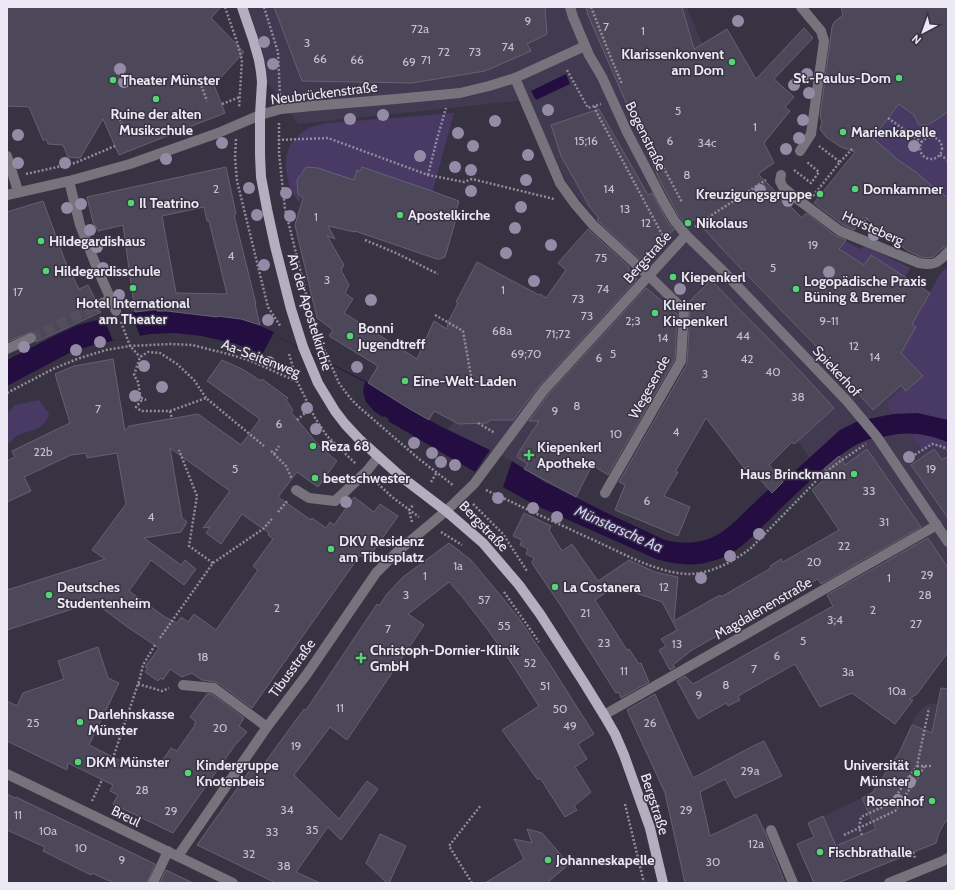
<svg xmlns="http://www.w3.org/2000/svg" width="955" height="890" font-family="Cabin,sans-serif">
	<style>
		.built { fill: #413a50 }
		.green { fill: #493a65; fill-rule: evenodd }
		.water { fill: #240e41 }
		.pier { fill: #383343 }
		.building { fill: #4d4859; stroke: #666172; fill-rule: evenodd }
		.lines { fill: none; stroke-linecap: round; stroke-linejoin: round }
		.minor-tunnel { stroke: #534e5e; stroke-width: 10; stroke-dasharray: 10 5; stroke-linecap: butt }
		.path { stroke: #908c9a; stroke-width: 2.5; stroke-dasharray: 2 2; stroke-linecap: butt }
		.minor { stroke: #76737c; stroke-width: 10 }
		.major { stroke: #b4afc0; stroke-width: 10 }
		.tree { fill: #948ca6 }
		.poi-dot { fill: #52d673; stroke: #383343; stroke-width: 1.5 }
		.labels { text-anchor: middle; stroke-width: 3; stroke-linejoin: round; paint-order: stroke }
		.number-label { font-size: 12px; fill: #c4c1cd }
		.poi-label { font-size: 14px; font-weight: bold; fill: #ece9f4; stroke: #383343; text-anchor: start }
		.street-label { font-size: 14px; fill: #ece9f4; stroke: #383343 }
		.water-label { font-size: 15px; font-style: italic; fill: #d7c7fb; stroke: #383343 }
	</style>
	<rect width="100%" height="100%" fill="#383343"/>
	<g class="built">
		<polygon points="245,7 687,7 724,97 751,176 898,350 923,376 906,391 909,433 923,452 933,446 939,447 948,453 948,641 835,492 770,404 681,312 573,495 445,432 611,238 567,183 527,100 298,124 266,81"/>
		<polygon points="930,703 948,707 948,819 943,825 939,833 936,843 849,878 823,816 862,798 872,792 899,753 915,716 923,708"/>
	</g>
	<g class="green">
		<polygon points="900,104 910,111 910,112 913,115 915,113 917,118 915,118 916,120 918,119 932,122 940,111 948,116 948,198 901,165 892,155 871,141"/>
		<path d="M 454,113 L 432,193 L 359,169 L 354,182 L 311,168 L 300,173 L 297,183 L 302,194 L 299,203 C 296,198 292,192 290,187 C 285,171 283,153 294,140 C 299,135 305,129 311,127 C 317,125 324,124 329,123 Z"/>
		<path d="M 830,232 L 860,249 L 866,246 L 910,268 L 894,296 L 920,310 L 939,276 L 948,266 L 948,420 L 917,413 L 893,414 L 886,404 L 903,388 L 907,391 L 923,376 L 901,353 L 916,327 L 870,300 L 858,312 ZM 871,255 L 890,267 L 883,277 L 864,265 Z"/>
		<path d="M 39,400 L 49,414 C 44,431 32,429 18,435 C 14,437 12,441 9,444 L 7,438 L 8,413 L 15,405 Z"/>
		<path d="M 909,433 L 923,434 L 948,442 L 948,453 C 936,445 935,445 923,452 Z"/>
	</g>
	<g class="water">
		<polygon points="566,74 570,84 536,100 531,91"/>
		<path d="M 168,310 L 217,317 L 217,316 L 241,319 L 256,324 L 274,332 L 273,334 L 275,335 L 369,383 L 408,407 L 408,408 L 442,427 L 490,450 L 489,451 L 511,463 L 512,461 L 546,483 L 547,483 L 607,513 L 665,540 C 719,552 733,520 769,489 L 772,492 L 840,430 L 858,421 L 893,414 L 917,413 L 948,420 L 948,442 C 923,433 909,431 882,437 C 877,438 872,438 867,440 C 851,446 838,457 824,468 C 804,486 784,505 765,524 C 750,539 736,554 716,560 C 695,567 677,565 656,559 L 535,505 L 503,487 L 503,485 L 476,470 L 475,472 L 388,421 L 389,419 L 384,416 L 383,417 L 266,354 L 263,353 L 262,354 L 236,344 L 202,336 L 174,333 L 150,334 L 97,344 L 71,352 L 7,386 L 7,360 L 60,333 L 78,325 L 124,313 Z"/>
	</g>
	<g class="pier">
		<polygon points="124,313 131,313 140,336 113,341 104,319"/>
		<polygon points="273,334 365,382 364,386 363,392 366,402 374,411 383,417 263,353"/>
		<polygon points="490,450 512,461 503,487 475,472"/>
	</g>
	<g class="building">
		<polygon points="7,7 221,7 211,18 244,52 214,85 225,113 119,155 103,119 80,158 68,157 63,145 48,144 47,140 43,140 29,107 7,106"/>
		<polygon points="274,7 545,7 547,34 527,44 531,51 485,71 412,83 302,81"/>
		<polygon points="586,7 682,7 694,49 727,29 756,79 804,28 813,38 774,79 794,97 785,107 790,111 764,143 774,163 758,174 802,218 806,213 836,236 846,240 839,249 864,265 871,255 930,293 912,324 916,327 901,353 923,376 906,391 901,385 873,410 817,347 724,251 695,219 686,224 679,216 661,183 588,15"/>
		<polygon points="841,7 948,7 948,112 928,125 919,125 914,115 899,104 873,138 898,160 916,172 932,186 948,198 948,246 944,247 933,257 928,258 921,257 908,251 864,217 854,230 843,225 814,203 855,152 841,147 826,137 820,129 822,123 820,116 832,27 834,22 843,15"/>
		<polygon points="599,109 648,195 652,193 668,223 674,230 667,235 669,238 640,259 597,220 599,218 590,207 561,156 551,125"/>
		<path d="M 226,167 L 236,214 L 234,215 L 256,304 L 255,304 L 260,325 L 241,319 L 217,316 L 217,317 L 167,311 L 157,311 L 157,309 L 135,312 L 123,225 L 98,231 L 93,222 L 87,197 ZM 204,207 L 207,221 L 209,221 L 227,294 L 176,293 L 162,216 Z"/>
		<polygon points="306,167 318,168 354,180 357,170 360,171 362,167 429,190 459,201 454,218 456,219 445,257 440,259 437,259 355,231 355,232 328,226 335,239 327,236 344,265 341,270 349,285 345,293 353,299 344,313 417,359 434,321 447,329 448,322 458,303 456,302 477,262 539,295 540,294 546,298 566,270 558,263 588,229 629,267 628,268 637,276 635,278 637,279 539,386 513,420 490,420 487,423 459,424 434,411 429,420 408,408 368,383 378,366 329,336 333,330 317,318 295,225 303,198 298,194 297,180"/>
		<polygon points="43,201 70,274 71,273 79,289 88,285 95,299 93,301 92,304 92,308 95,310 101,312 36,342 37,338 37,335 34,333 31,332 7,342 7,212"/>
		<polygon points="711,280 802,373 834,408 799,440 794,444 792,442 769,465 783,482 772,493 748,466 745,469 706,418 675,472 678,472 664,496 690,507 678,536 615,510 625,485 619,482 687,364 690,310 690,307 687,304"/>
		<polygon points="646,288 677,314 675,359 608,475 592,465 576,497 524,469 528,464 517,457 519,452 539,421 529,421 549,394"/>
		<path d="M 113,359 L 125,431 L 129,426 L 198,414 L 241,445 L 260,419 L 207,381 L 222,360 L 242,369 L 261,381 L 262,379 L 288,398 L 286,400 L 293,410 L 291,412 L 320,447 L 337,461 L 318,487 L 297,472 L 278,497 L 311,520 L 312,518 L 326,528 L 330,522 L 334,525 L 354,497 L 374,512 L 380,504 L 398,516 L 367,560 L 360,555 L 252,708 L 218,683 L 215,682 L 202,680 L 192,673 L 182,677 L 170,669 L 163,680 L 161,678 L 158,681 L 145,672 L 148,668 L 145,667 L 159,648 L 126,626 L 94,602 L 7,630 L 7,590 L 105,559 L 92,550 L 126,504 L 117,453 L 87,458 L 86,453 L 71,455 L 24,477 L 31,491 L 7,502 L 7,461 L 15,457 L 12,451 L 70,423 L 55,374 L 74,366 ZM 170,448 L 230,491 L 203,528 L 210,527 L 206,533 L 221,544 L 242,514 L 269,533 L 268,535 L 273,539 L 253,566 L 258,570 L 216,630 L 194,614 L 188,622 L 181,617 L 177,623 L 165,617 L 129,591 L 151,560 L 184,585 L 196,569 L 185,560 L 181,565 L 144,538 L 181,532 L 187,522 L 182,518 Z"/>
		<polygon points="867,449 921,527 821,584 818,579 692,650 673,665 675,667 670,670 659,650 666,646 661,639 677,630 662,602 639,594 618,584 595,600 627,650 629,649 639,664 641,663 649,682 621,698 619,692 616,693 561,606 532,563 534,558 526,554 528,549 520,545 522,540 513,536 524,513 551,526 549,530 562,551 572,544 598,581 629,560 655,572 678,577 674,621 720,595 721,597 771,568 770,566 781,559 783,562 839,530 812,490 828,476 824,469 839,456 845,465"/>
		<polygon points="934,449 942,460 948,456 948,518 911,465"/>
		<polygon points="928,538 948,568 948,652 917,694 909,699 913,700 895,724 852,693 820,707 795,664 738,696 740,700 728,706 726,703 698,719 677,681 685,676 693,684 833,606 827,595"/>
		<polygon points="449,543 471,560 506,602 520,620 551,666 594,734 578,744 587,759 575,767 591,792 574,806 577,810 565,817 540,778 538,780 502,730 539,706 510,661 488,630 464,599 449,582 408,614 424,625 347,740 330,727 294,775 339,819 367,781 378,789 341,840 328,827 296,872 320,883 276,883 197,845 255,763 261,768 304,709 306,710 377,604 379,606 387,594 403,577"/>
		<polygon points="98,647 108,678 119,683 89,745 123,762 126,758 142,766 144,761 157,768 171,748 177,751 195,725 194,725 196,722 190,717 207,694 212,694 244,718 239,726 247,732 235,745 173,833 113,804 118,795 110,791 113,785 68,763 67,770 7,741 7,701 17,706 23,693 64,679 58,661"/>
		<polygon points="941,688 948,689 948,819 943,825 939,833 936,843 838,883 814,883 797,844 814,837 808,823 823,816 836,846 876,829 862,798 872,793 899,753 912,725 932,733"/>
		<polygon points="655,694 693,778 751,747 764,741 782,776 735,798 725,779 700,792 710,836 756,814 765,832 785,883 685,883 665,793 627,710"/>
		<polygon points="7,794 15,798 16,797 155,864 147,883 114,883 92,873 91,875 43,851 45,847 7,830"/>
		<polygon points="527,829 542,833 569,864 547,883 485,883 524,859 514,839 532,843"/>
		<polygon points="380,834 406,846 389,883 387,883 366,863"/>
		<polygon points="166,870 193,883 160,883"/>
	</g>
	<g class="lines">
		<polyline class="minor-tunnel" points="31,338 98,305"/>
		<g class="path">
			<polyline points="225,7 237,42 242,60 239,108"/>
			<polyline points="264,7 278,52 280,96"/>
			<polyline points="591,7 611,58 622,84"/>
			<polyline points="567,70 588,108 601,104"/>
			<polyline points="200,82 207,101"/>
			<polyline points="222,104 240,97"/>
			<polyline points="595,106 596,111 664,238"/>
			<polyline points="115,108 125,133"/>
			<polyline points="888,118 922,142"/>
			<polyline points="279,123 279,153 285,209 303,281 310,311 320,340 339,383 350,398 359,407 419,459 453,485"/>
			<circle cx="931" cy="148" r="11"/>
			<polyline points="236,139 235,158 237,181 268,307 281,327"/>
			<polyline points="278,140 328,138 428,175 464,182 472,179 554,199"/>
			<polyline points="654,150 682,202"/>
			<polyline points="940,155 948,160"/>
			<polyline points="840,162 853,148"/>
			<polyline points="794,170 811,183 819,172 807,162"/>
			<polyline points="26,174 75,163 115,146"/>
			<polyline points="428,175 437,139 446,108"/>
			<polyline points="813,196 840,162 819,146"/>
			<polyline points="862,225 867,218"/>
			<polyline points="695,227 701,222 766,180"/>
			<polyline points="365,240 396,253 438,274"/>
			<polyline points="435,315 463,331 473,387"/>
			<polyline points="121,322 130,346 140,357"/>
			<polyline points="289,354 297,381 315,418 327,436 356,464"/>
			<polyline points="7,393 53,369 77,359 106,350 130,346 170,344 192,345 232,355 251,361 298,382"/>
			<polyline points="141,398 146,400"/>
			<polyline points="206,398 194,380 177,364 160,353 148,352 140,357 134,375 138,382 141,401 136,407 141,411 170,411 206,398 264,446"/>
			<polyline points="170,411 172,419"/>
			<polyline points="297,420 311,408"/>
			<polyline points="478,423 495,433"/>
			<polyline points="271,451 286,466 292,479"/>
			<polyline points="274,454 279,446"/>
			<polyline points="908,459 932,444 940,446 948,449"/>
			<polyline points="375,481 392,497 419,517"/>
			<polyline points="431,482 437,472"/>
			<path d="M 486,490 C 524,508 563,526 602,544 C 628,556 661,574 690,574 C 713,573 734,561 751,548 L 824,473 L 842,460 L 866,444"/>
			<polyline points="473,504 503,534 527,571"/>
			<polyline points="278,512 288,500"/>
			<polyline points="412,522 409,510 414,504"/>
			<polyline points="441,532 462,545"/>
			<polyline points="213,563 263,529 272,519"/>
			<polyline points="504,592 539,642"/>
			<polyline points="160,638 213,563 189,546 197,496 179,450"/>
			<polyline points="138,684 162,691 169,688"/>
			<polyline points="114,755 140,678 143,665 155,645"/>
			<polyline points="917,766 932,766"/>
			<polyline points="92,801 102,780"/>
			<polyline points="625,804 644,883"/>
			<polyline points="844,835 895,811 925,766"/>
			<polyline points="862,835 859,828 861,817 891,803 917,766 929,708"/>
			<polyline points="913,852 915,858"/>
			<polyline points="472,883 449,846 481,805"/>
		</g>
		<g class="minor">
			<polyline points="570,7 573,17 589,55 602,77 627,132 663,201 674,220 686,235 720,268 847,401 877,437 948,542"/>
			<polyline points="515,78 560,183 575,204 593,225 649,276 684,310 681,361 605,493"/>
			<polyline points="800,151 811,134 824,41 821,31 801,7"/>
			<polyline points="7,156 18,191"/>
			<path d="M 781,175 L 780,181 L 783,187 L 796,198 L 840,231 L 919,263 C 934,266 938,263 948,252"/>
			<polyline points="69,181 80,225 97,268 116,311"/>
			<polyline points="7,195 69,181 130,164 218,133 260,115 281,109 312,106 396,99 460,93 489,86 515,78 585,46"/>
			<polyline points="98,305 111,299"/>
			<polyline points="7,349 31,338"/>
			<polyline points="296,490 309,498 335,501 366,472 378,457"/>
			<polyline points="183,685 214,688 267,727"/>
			<polyline points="604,715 937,525"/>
			<polyline points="7,774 233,883"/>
			<polyline points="771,830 793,883"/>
			<polyline points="178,856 267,727 307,674 376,573 397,552 446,511 474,484 544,390 686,235"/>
			<polyline points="153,883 168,851"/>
			<polyline points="889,883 943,861 948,858"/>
		</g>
		<polyline class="major" points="242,7 253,39 259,60 261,72 262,82 260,115 260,155 261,177 267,209 275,246 291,309 303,347 318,383 335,411 345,424 359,439 399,475 446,511 483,543 519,585 540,614 583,681 604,715 615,734 624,755 650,828 663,883"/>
	</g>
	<g class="tree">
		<circle cx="738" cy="21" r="6"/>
		<circle cx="264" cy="42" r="6"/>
		<circle cx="273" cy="64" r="6"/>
		<circle cx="120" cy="69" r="6"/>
		<circle cx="807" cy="74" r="6"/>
		<circle cx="124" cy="82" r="6"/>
		<circle cx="794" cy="85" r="6"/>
		<circle cx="809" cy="93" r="6"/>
		<circle cx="548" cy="110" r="6"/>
		<circle cx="383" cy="115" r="6"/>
		<circle cx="350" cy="119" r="6"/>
		<circle cx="803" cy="120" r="6"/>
		<circle cx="495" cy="121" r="6"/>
		<circle cx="458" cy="133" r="6"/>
		<circle cx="18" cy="135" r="6"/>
		<circle cx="799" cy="138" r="6"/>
		<circle cx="222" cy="143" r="6"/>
		<circle cx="473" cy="146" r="6"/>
		<circle cx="914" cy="146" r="6"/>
		<circle cx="786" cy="149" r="6"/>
		<circle cx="528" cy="155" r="6"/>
		<circle cx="420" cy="156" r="6"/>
		<circle cx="166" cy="159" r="6"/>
		<circle cx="18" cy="163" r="6"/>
		<circle cx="65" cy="163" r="6"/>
		<circle cx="455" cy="167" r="6"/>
		<circle cx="471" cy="170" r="6"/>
		<circle cx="526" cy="180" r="6"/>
		<circle cx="249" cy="188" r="6"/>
		<circle cx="760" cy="190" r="6"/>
		<circle cx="471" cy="191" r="6"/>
		<circle cx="286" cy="193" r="6"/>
		<circle cx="788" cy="201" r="6"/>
		<circle cx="81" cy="204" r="6"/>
		<circle cx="521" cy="207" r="6"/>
		<circle cx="67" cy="208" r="6"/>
		<circle cx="257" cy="215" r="6"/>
		<circle cx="290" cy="216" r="6"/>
		<circle cx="515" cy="228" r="6"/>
		<circle cx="90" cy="230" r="6"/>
		<circle cx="874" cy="235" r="6"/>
		<circle cx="551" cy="245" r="6"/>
		<circle cx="97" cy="247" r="6"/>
		<circle cx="506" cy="253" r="6"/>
		<circle cx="264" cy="265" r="6"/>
		<circle cx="103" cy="268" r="6"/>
		<circle cx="829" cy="272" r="6"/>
		<circle cx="534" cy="281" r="6"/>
		<circle cx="680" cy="289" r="6"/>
		<circle cx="119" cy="295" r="6"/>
		<circle cx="371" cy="300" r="6"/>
		<circle cx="268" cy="320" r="6"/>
		<circle cx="100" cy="342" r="6"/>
		<circle cx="24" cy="347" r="6"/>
		<circle cx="76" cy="350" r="6"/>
		<circle cx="269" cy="362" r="6"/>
		<circle cx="144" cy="366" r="6"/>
		<circle cx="357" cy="367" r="6"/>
		<circle cx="162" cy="387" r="6"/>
		<circle cx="135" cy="396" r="6"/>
		<circle cx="307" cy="408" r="6"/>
		<circle cx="316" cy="429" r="6"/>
		<circle cx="414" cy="443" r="6"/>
		<circle cx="329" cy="446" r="6"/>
		<circle cx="432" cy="453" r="6"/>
		<circle cx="909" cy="457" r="6"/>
		<circle cx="441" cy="462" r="6"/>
		<circle cx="455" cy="465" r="6"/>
		<circle cx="498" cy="498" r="6"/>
		<circle cx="346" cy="502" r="6"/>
		<circle cx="533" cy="508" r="6"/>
		<circle cx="557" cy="517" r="6"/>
		<circle cx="759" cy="534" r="6"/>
		<circle cx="730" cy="556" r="6"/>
		<circle cx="701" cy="578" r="6"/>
		<circle cx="910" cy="782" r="6"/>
		<circle cx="898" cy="800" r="6"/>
	</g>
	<g class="poi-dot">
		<circle cx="732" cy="62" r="4"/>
		<circle cx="899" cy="78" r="4"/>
		<circle cx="113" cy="80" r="4"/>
		<circle cx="156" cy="99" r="4"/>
		<circle cx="843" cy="132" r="4"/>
		<circle cx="855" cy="189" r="4"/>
		<circle cx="820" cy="194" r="4"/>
		<circle cx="131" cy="203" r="4"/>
		<circle cx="400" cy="215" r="4"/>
		<circle cx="688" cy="223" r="4"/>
		<circle cx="41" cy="241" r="4"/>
		<circle cx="46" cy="271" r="4"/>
		<circle cx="673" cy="277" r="4"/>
		<circle cx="133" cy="288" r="4"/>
		<circle cx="796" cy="289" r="4"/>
		<circle cx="655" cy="313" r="4"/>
		<circle cx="350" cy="336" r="4"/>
		<circle cx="405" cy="381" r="4"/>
		<circle cx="313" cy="446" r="4"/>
		<path d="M527 449h4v4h4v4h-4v4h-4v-4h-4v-4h4z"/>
		<circle cx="854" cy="474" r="4"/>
		<circle cx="315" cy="478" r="4"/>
		<circle cx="331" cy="549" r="4"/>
		<circle cx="555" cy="587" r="4"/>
		<circle cx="49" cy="595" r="4"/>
		<path d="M359 652h4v4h4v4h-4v4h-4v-4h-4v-4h4z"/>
		<circle cx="80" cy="722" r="4"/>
		<circle cx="78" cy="762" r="4"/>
		<circle cx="188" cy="773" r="4"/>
		<circle cx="917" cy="773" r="4"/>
		<circle cx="932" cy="801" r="4"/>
		<circle cx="820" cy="852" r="4"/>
		<circle cx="548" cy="860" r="4"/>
	</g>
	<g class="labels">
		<g class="number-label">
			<text x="528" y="25">9</text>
			<text x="606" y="31">7</text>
			<text x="420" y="33">72a</text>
			<text x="643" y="35">1</text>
			<text x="307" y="47">3</text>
			<text x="508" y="51">74</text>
			<text x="444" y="56">72</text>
			<text x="475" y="56">73</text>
			<text x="320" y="63">66</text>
			<text x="357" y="64">66</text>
			<text x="426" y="64">71</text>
			<text x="409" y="66">69</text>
			<text x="678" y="115">5</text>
			<text x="755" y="131">1</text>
			<text x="586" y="145">15;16</text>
			<text x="670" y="145">6</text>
			<text x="707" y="147">34c</text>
			<text x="687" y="179">8</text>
			<text x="216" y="193">2</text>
			<text x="609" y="193">14</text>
			<text x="625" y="213">13</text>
			<text x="316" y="221">1</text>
			<text x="646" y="227">12</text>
			<text x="813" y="249">19</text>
			<text x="231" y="260">4</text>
			<text x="601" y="262">75</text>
			<text x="773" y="272">5</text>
			<text x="327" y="284">3</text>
			<text x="603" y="293">74</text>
			<text x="503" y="294">1</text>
			<text x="18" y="296">17</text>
			<text x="578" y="303">73</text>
			<text x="587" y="320">73</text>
			<text x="633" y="325">2;3</text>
			<text x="829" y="325">9-11</text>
			<text x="502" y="335">68a</text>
			<text x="558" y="338">71;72</text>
			<text x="743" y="340">44</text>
			<text x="663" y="342">14</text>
			<text x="854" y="350">12</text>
			<text x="526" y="358">69;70</text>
			<text x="613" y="358">5</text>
			<text x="875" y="361">14</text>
			<text x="599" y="362">6</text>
			<text x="747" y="363">42</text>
			<text x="773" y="376">40</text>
			<text x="705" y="378">3</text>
			<text x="798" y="401">38</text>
			<text x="577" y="410">8</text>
			<text x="98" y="413">7</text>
			<text x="555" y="415">9</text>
			<text x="279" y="428">6</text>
			<text x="676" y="436">4</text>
			<text x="616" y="438">10</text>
			<text x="43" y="456">22b</text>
			<text x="235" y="473">5</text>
			<text x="931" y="473">19</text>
			<text x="869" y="495">33</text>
			<text x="647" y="505">6</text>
			<text x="151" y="521">4</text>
			<text x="884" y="526">31</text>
			<text x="844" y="550">22</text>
			<text x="814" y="566">20</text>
			<text x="458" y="570">1a</text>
			<text x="927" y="579">29</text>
			<text x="425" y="580">1</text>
			<text x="889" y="582">1</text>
			<text x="664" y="591">12</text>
			<text x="406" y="599">3</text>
			<text x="925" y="599">28</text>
			<text x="484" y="604">57</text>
			<text x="277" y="612">2</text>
			<text x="873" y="614">2</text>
			<text x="585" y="617">21</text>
			<text x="835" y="624">3;4</text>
			<text x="916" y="628">27</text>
			<text x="504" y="630">55</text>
			<text x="388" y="633">7</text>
			<text x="803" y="645">5</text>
			<text x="604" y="647">23</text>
			<text x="677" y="648">13</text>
			<text x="777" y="660">6</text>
			<text x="203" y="661">18</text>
			<text x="530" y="667">52</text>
			<text x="754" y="673">7</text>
			<text x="624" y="675">11</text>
			<text x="848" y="676">3a</text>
			<text x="726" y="689">8</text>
			<text x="545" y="690">51</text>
			<text x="897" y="695">10a</text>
			<text x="699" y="699">9</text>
			<text x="340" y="712">11</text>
			<text x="560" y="713">50</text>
			<text x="33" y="727">25</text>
			<text x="650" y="727">26</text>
			<text x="570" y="730">49</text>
			<text x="220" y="732">20</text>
			<text x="296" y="750">19</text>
			<text x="750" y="775">29a</text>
			<text x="142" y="794">28</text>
			<text x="287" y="814">34</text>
			<text x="686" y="814">29</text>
			<text x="171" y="815">29</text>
			<text x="18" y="819">11</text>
			<text x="312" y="834">35</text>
			<text x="48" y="835">10a</text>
			<text x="272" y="836">33</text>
			<text x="756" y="848">12a</text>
			<text x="81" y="852">10</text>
			<text x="249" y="858">32</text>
			<text x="122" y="864">9</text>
			<text x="713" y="866">30</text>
			<text x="284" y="870">38</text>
		</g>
		<g class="poi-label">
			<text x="724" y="59" text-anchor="end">Klarissenkonvent<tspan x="724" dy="16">am Dom</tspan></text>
			<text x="891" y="83" text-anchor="end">St.-Paulus-Dom</text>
			<text x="121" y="85">Theater Münster</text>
			<text x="156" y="119" text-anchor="middle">Ruine der alten<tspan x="156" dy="16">Musikschule</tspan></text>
			<text x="851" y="137">Marienkapelle</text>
			<text x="863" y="194">Domkammer</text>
			<text x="812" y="199" text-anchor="end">Kreuzigungsgruppe</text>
			<text x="139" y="208">Il Teatrino</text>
			<text x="408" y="220">Apostelkirche</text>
			<text x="696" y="228">Nikolaus</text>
			<text x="49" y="246">Hildegardishaus</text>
			<text x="54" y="276">Hildegardisschule</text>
			<text x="681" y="282">Kiepenkerl</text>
			<text x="804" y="286">Logopädische Praxis<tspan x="804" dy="16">Büning &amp; Bremer</tspan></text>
			<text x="133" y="308" text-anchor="middle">Hotel International<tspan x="133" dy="16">am Theater</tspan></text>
			<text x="663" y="310">Kleiner<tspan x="663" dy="16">Kiepenkerl</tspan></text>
			<text x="358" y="333">Bonni<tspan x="358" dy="16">Jugendtreff</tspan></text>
			<text x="413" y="386">Eine-Welt-Laden</text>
			<text x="321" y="451">Reza 68</text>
			<text x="537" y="452">Kiepenkerl<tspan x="537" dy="16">Apotheke</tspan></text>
			<text x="846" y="479" text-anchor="end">Haus Brinckmann</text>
			<text x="323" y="483">beetschwester</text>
			<text x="339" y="546">DKV Residenz<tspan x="339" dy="16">am Tibusplatz</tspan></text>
			<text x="57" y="592">Deutsches<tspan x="57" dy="16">Studentenheim</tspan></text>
			<text x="563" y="592">La Costanera</text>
			<text x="370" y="655">Christoph-Dornier-Klinik<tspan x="370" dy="16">GmbH</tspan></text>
			<text x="88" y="719">Darlehnskasse<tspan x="88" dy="16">Münster</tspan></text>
			<text x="86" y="767">DKM Münster</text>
			<text x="196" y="770">Kindergruppe<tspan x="196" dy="16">Knotenbeis</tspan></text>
			<text x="909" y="770" text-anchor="end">Universität<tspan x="909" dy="16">Münster</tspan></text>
			<text x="924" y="806" text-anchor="end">Rosenhof</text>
			<text x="828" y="857">Fischbrathalle</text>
			<text x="556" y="865">Johanneskapelle</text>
		</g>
		<g class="street-label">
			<text transform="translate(324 93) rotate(-7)" y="5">Neubrückenstraße</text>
			<text transform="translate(646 136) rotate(64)" y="5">Bogenstraße</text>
			<text transform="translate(873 228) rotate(24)" y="5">Horsteberg</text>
			<text transform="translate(647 257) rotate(-48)" y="5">Bergstraße</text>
			<text transform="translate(310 312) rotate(73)" y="5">An der Apostelkirche</text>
			<text transform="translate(261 358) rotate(21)" y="5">Aa-Seitenweg</text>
			<text transform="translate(837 371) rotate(47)" y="5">Spiekerhof</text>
			<text transform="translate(649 387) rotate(-61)" y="5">Wegesende</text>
			<text transform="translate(484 526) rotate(46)" y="5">Bergstraße</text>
			<text transform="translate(763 608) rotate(-30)" y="5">Magdalenenstraße</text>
			<text transform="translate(292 668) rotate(-54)" y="5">Tibusstraße</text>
			<text transform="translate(655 804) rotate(72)" y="5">Bergstraße</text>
			<text transform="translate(126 816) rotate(26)" y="5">Breul</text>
		</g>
		<g class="water-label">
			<text transform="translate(619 529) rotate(24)" y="5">Münstersche Aa</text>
		</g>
	</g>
	<rect width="955" height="890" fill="none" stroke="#ece9f4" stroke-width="16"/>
	<g transform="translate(923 32) rotate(221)" stroke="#383343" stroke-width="3" paint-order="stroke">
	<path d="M0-3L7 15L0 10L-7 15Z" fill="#ece9f4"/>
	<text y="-6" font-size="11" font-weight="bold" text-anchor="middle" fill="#ece9f4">N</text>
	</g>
</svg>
